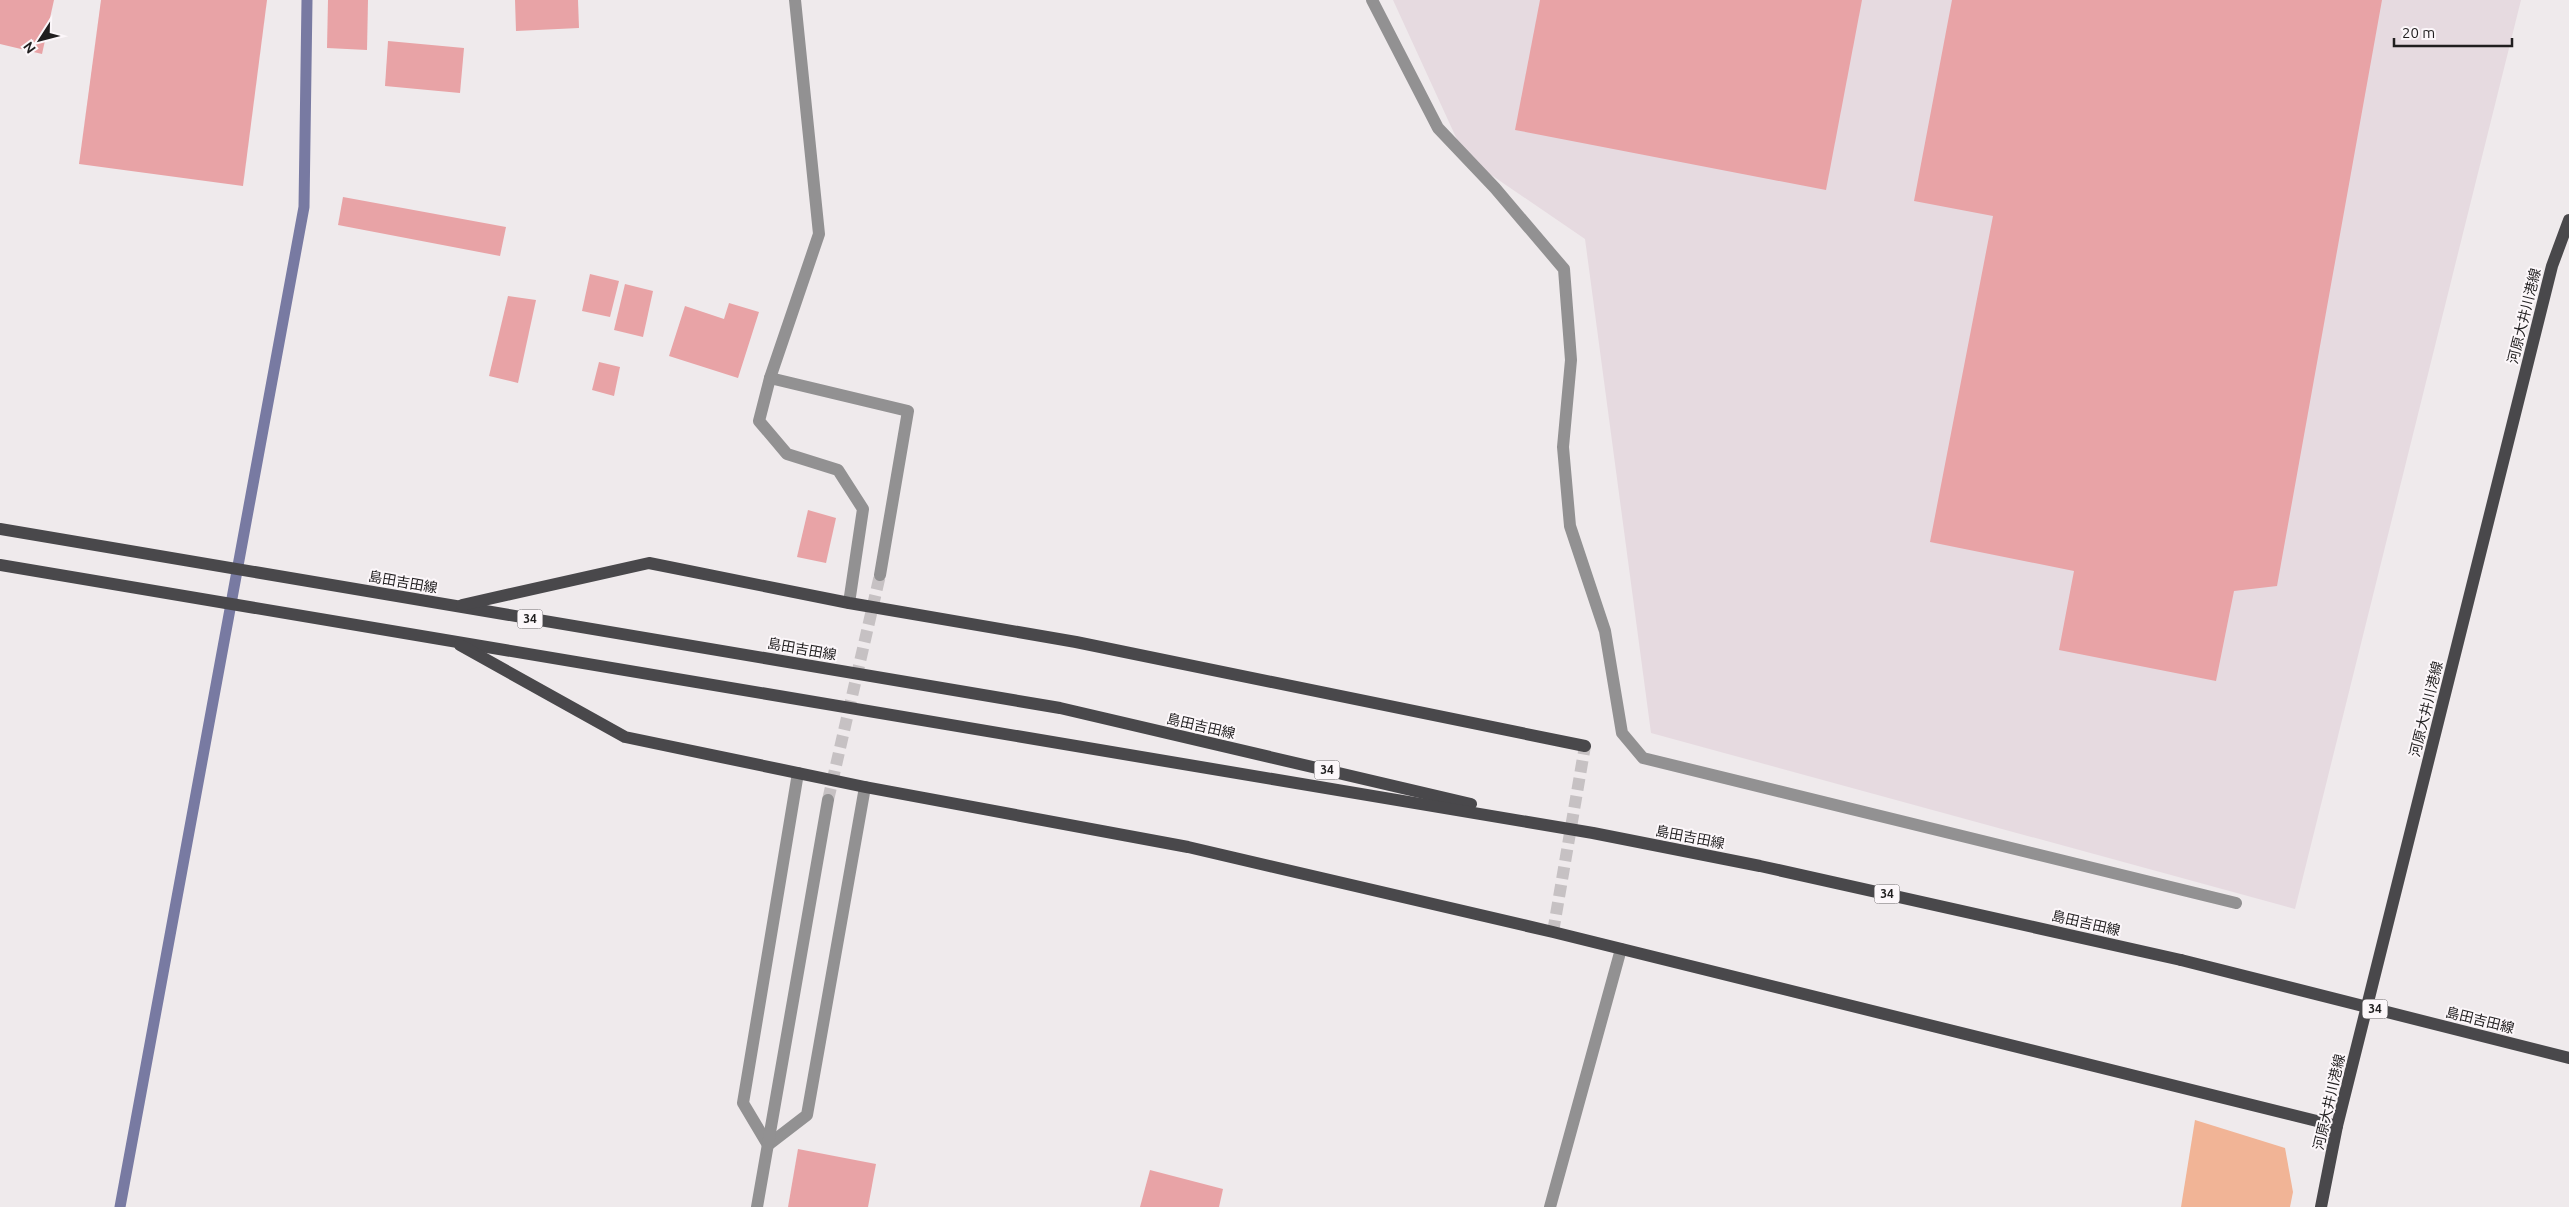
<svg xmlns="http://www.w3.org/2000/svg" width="2569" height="1207" font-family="Ubuntu,'Noto Sans JP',sans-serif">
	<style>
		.built { fill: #e6dae0 }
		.green { fill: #f1b496 }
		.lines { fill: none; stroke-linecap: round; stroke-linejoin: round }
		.stream { stroke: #787aa2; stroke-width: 11 }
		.building { fill: #e8a3a6 }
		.minor-tunnel { stroke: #c6c1c3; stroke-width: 12; stroke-dasharray: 12 6; stroke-linecap: butt }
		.major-tunnel { stroke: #c6c1c3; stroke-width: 12; stroke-dasharray: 12 6; stroke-linecap: butt }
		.minor { stroke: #929192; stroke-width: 12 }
		.major { stroke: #49484b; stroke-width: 12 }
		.major-bridge { stroke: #49484b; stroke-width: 12 }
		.labels { text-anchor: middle; stroke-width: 4; stroke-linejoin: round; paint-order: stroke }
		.shield { fill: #fcf7fa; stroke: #625f61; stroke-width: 1 }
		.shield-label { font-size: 12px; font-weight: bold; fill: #201e1f }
		.street-label { font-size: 14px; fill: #201e1f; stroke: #fcf7fa }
	</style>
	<rect width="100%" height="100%" fill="#efeaec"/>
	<polygon class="built" points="1393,0 2521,0 2295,909 1651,733 1585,239 1465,157"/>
	<polygon class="green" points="2195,1120 2285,1148 2293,1192 2290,1207 2181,1207"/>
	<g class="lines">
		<polyline class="stream" points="120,1207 304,207 307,0"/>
	</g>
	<g class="building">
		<polygon points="0,0 54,0 42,54 0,44"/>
		<polygon points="101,0 267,0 243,186 79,164"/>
		<polygon points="328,0 368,0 367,50 327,48"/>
		<polygon points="515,0 578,0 579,28 516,31"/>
		<polygon points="1540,0 1862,0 1826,190 1515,130"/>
		<polygon points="1952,0 2382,0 2277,586 2234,591 2216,681 2059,650 2074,571 1930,542 1993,216 1914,201"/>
		<polygon points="388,41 464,48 460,93 385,86"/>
		<polygon points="343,197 506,227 500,256 338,225"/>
		<polygon points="590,274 619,281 610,317 582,311"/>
		<polygon points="625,284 653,291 643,337 614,330"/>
		<polygon points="508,296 536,300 518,383 489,376"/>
		<polygon points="729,303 759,312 738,378 669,356 685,306 724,319"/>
		<polygon points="599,362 620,367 614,396 592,390"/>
		<polygon points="808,510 836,518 826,563 797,557"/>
		<polygon points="798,1149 876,1164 868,1207 788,1207"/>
		<polygon points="1150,1170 1223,1189 1219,1207 1140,1207"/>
	</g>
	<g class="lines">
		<polyline class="minor-tunnel" points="828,800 880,575"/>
		<polyline class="major-tunnel" points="1553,932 1585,746"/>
		<g class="minor">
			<polyline points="795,0 819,234 770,378 759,421 787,454 838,470 863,509 849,603"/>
			<polyline points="1372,0 1438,128 1495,188 1564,269 1571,360 1563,447 1570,526 1605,631 1622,733 1643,758 2236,903"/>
			<polyline points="770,378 908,411 880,575"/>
			<polyline points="768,1145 807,1115 865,787"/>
			<polyline points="768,1145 743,1103 798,773"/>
			<polyline points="757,1207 828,800"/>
			<polyline points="1550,1207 1621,949"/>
		</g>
		<g class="major">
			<polyline points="0,529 1060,708 1471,804"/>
			<polyline points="0,565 1593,833 1760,866 2181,960"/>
			<polyline points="462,605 649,563 849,603 1076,642 1585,746"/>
			<polyline points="460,645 625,737 865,787 1188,847 1553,932 2337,1126"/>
			<polyline points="2321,1207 2337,1126 2552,266 2569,220"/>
		</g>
		<polyline class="major-bridge" points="2181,960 2569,1058"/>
	</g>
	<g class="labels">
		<g class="shield">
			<rect x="517.5" y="609.5" width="25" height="19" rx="4"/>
			<rect x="1314.5" y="760.5" width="25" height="19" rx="4"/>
			<rect x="1874.5" y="884.5" width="25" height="19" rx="4"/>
			<rect x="2362.5" y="999.5" width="25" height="19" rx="4"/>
		</g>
		<g class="shield-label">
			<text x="530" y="623">34</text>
			<text x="1327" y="774">34</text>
			<text x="1887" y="898">34</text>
			<text x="2375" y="1013">34</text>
		</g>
		<g class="street-label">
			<text transform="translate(2524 316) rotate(-76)" y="5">河原大井川港線</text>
			<text transform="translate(403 582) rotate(10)" y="5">島田吉田線</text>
			<text transform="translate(802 649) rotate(10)" y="5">島田吉田線</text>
			<text transform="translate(2426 709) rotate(-76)" y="5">河原大井川港線</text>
			<text transform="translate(1201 726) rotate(13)" y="5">島田吉田線</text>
			<text transform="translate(1690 837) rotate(11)" y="5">島田吉田線</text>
			<text transform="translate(2086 923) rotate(13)" y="5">島田吉田線</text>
			<text transform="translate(2480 1020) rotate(14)" y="5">島田吉田線</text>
			<text transform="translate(2329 1102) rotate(-77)" y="5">河原大井川港線</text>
		</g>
	</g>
	<g transform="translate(40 40) rotate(234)" stroke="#fcf7fa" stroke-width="4" paint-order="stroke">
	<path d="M0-4L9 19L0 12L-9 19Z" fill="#201e1f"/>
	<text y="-8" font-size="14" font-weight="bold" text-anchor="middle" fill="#201e1f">N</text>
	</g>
	<path d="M2394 38v8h118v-8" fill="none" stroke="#201e1f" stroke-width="2.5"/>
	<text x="2402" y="38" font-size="15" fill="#201e1f" stroke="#fcf7fa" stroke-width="4" paint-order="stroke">20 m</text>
</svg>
